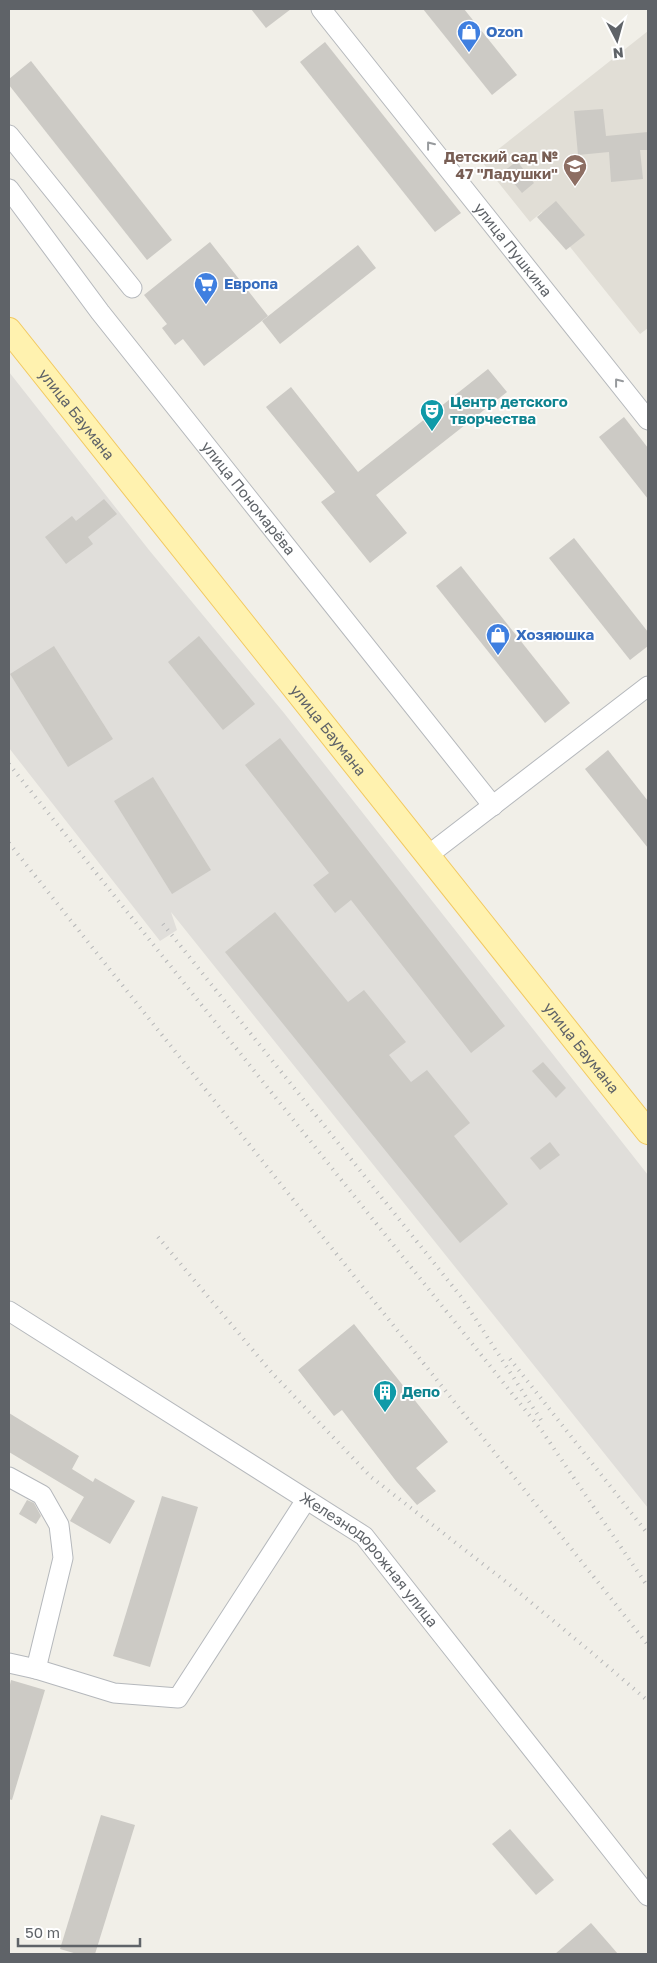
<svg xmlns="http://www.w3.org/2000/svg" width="657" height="1963" font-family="'Golos Text',sans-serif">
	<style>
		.industrial { fill: #e0deda }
		.education { fill: #e1ded6 }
		.building { fill: #cccac5 }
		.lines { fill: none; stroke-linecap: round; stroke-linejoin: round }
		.minor-casing { stroke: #b5b8bc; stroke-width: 21 }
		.major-casing { stroke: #f2c960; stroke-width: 26 }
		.minor { stroke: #fff; stroke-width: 19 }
		.major { stroke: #fff2af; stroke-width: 24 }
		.rail { stroke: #b6b7b8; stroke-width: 4; stroke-dasharray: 1 6; stroke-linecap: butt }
		.oneway { stroke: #979a9d }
		.labels { text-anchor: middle; stroke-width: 4; stroke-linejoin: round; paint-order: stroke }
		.shop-label { font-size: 15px; font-weight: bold; fill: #366cbe; stroke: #fff; text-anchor: start }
		.education-label { font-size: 15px; font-weight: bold; fill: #785e54; stroke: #fff; text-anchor: end }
		.street-label { font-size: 15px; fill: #5f6368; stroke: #fff }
		.culture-label { font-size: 15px; font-weight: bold; fill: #0d838f; stroke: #fff; text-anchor: start }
	</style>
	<rect width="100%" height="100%" fill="#f1efe8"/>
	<polygon class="industrial" points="9,372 149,550 284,713 648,1175 648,1508 171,912 177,930 160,941 9,748"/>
	<polygon class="education" points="648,31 648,328 640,334 542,212 530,222 482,162"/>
	<g class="building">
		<polygon points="251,9 291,9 266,28"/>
		<polygon points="423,9 464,9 517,75 492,95"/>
		<polygon points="325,42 461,213 435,232 300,62"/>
		<polygon points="31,61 172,240 147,260 9,85 9,79"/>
		<polygon points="603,109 606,136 648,132 648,150 640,150 643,179 611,182 609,152 578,155 574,111"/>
		<polygon points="517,161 534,183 522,193 504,171"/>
		<polygon points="556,201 585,235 566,250 537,217"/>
		<polygon points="210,242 268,316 204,366 183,339 175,345 162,328 167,324 144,295"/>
		<polygon points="358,245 376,268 280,344 262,321"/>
		<polygon points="488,369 507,392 376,495 407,533 370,563 321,502 335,492 266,407 291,387 358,472"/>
		<polygon points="624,417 648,448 648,499 599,437"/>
		<polygon points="104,499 117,514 88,537 93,544 66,564 45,537 72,516 76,521"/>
		<polygon points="574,538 648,632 648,646 630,660 549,558"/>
		<polygon points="461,566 570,703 545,723 436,586"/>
		<polygon points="199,636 255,704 223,730 168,662"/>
		<polygon points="54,646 113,739 68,767 10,674"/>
		<polygon points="280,738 505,1026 471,1053 351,900 335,913 313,885 329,873 245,765"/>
		<polygon points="608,750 648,801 648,848 585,769"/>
		<polygon points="153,777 211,870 172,894 114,801"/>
		<polygon points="275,912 348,1002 364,990 406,1042 389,1055 411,1082 427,1070 470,1123 454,1136 508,1204 460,1243 225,952"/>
		<polygon points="543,1062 566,1088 556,1098 532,1071"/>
		<polygon points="550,1142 560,1155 540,1170 530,1158"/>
		<polygon points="354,1324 448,1442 416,1468 436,1491 417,1505 396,1481 342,1410 334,1416 298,1370"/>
		<polygon points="9,1413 79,1456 72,1469 93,1482 95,1478 135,1501 110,1544 70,1521 84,1497 9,1452"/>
		<polygon points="162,1496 198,1507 150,1667 113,1656"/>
		<polygon points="27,1500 34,1503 41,1516 36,1524 19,1514"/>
		<polygon points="11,1680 45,1690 12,1800 9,1799 9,1689"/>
		<polygon points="101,1815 135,1825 95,1954 77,1954 60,1949"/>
		<polygon points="510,1829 554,1880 536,1895 492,1844"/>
		<polygon points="591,1923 618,1954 555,1954"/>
	</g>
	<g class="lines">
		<g class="minor-casing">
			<g id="minor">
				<path id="s1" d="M 321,9 L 648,420"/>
				<polyline points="9,135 132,288"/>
				<path id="s2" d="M 9,189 L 100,312 L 493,806"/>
				<polyline points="427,856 648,686"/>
				<path id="s3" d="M 9,1311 L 364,1536 L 648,1896"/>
				<polyline points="9,1477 42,1495 59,1525 63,1558 36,1669"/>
				<polyline points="9,1663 36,1669 114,1693 178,1698 306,1500"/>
			</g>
		</g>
		<g class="major-casing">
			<g id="major">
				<path id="s4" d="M 9,330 L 648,1132"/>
			</g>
		</g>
		<use href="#minor" class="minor"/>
		<use href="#major" class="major"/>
		<g class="rail">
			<polyline points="9,764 542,1431 648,1587"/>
			<polyline points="9,843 648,1645"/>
			<polyline points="163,924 462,1298 543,1423"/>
			<polyline points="158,1237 272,1373 371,1477 510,1585 591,1652 648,1701"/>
			<polyline points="510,1359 648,1534"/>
		</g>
	</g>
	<defs><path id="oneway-chevron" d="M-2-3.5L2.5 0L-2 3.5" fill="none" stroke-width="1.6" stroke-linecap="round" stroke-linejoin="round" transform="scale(1.25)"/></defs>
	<g class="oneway">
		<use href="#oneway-chevron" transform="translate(430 145) rotate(-128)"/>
		<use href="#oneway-chevron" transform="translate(618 382) rotate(-128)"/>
	</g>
	<defs>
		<g id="shop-pin" transform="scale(1.25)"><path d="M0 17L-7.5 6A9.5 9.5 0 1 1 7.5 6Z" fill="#3f7fe0" stroke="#fff"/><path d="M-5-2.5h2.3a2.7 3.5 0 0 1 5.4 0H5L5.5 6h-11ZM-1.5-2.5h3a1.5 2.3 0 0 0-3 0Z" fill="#fff"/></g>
		<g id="school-pin" transform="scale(1.25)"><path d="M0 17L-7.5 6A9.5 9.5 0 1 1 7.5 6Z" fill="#8d6e63" stroke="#fff"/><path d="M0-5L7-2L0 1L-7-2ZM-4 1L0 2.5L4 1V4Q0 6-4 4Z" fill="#fff"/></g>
		<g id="supermarket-pin" transform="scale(1.25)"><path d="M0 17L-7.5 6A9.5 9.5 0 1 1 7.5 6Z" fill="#3f7fe0" stroke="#fff"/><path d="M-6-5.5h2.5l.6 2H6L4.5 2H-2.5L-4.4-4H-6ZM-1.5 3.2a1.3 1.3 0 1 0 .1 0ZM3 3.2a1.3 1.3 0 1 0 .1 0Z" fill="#fff"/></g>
		<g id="theatre-pin" transform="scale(1.25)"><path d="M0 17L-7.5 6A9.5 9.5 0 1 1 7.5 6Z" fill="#0f9aa8" stroke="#fff"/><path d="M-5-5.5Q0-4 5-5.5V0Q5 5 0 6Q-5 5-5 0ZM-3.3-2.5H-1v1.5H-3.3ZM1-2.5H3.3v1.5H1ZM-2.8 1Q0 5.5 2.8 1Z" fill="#fff"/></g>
		<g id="building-pin" transform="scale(1.25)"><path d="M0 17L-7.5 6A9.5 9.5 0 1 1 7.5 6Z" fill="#0f9aa8" stroke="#fff"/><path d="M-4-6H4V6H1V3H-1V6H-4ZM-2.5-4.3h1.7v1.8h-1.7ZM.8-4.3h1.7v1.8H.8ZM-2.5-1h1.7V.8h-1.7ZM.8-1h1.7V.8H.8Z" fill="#fff"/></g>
	</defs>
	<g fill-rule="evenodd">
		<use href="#shop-pin" x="469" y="32"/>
		<use href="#school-pin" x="575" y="166"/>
		<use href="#supermarket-pin" x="206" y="284"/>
		<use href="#theatre-pin" x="432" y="411"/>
		<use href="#shop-pin" x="498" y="635"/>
		<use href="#building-pin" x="385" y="1392"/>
	</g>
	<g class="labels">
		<g class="shop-label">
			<text x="486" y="37">Ozon</text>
			<text x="224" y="289">Европа</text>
			<text x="516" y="640">Хозяюшка</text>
		</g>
		<g class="education-label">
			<text x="558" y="162">Детский сад №<tspan x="558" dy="17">47 "Ладушки"</tspan></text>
		</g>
		<g class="street-label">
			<text dy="5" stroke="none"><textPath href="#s1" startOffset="308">улица Пушкина</textPath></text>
			<text dy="5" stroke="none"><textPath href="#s4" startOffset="108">улица Баумана</textPath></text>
			<text dy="5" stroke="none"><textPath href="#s2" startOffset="391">улица Пономарёва</textPath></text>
			<text dy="5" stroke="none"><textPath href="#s4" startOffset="512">улица Баумана</textPath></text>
			<text dy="5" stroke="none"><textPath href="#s4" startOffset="918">улица Баумана</textPath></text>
			<text dy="5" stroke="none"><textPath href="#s3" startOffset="440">Железнодорожная улица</textPath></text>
		</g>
		<g class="culture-label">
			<text x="450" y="407">Центр детского<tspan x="450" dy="17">творчества</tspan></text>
			<text x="402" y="1397">Депо</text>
		</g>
	</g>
	<rect width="657" height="1963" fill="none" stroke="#5f6368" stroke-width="20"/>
	<g transform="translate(617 40) rotate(174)" stroke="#ffffff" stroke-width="4" paint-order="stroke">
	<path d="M0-4L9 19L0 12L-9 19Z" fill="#5f6368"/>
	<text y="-8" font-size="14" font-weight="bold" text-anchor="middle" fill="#5f6368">N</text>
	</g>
	<path d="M18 1938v8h122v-8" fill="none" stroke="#5f6368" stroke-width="2.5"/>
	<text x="25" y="1938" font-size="15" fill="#5f6368" stroke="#ffffff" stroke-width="4" paint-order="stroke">50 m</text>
</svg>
